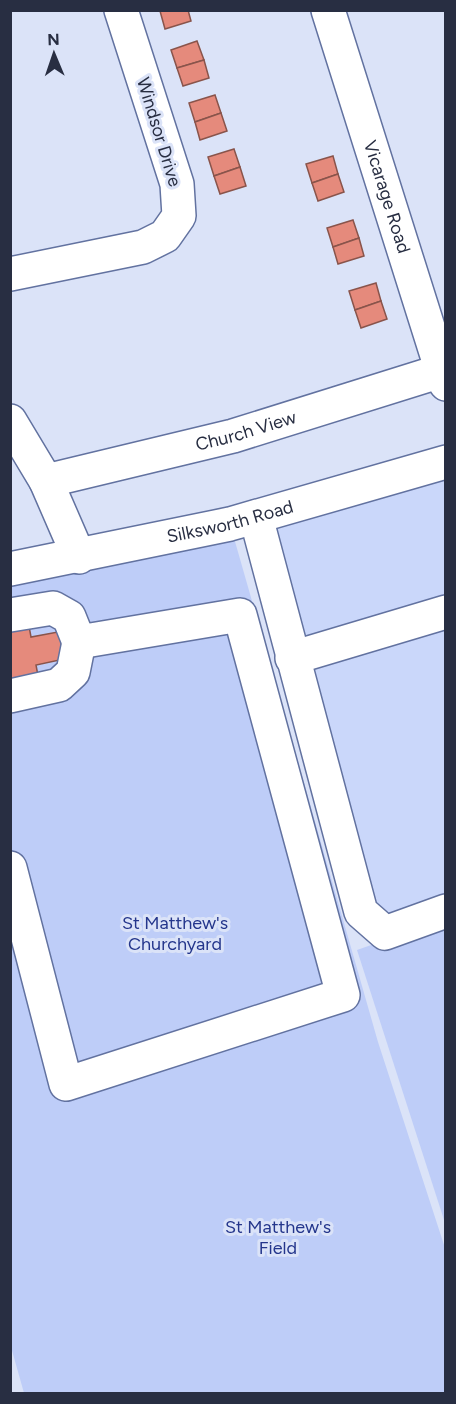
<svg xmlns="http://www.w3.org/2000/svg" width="456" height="1404" font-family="Figtree,sans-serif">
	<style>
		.built { fill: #cad7fa }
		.green { fill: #becdf8 }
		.building { fill: #e58a7c; stroke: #89544b; stroke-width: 1.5 }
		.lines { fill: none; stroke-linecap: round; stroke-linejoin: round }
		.minor-casing { stroke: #6272a0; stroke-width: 36 }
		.minor { stroke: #fff; stroke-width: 33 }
		.labels { text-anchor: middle; stroke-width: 6; stroke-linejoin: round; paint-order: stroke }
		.street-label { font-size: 18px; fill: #282e42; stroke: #dbe3f8 }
		.park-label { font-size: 18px; fill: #24368c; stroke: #dbe3f8 }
	</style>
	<rect width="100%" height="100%" fill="#dbe3f8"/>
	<polygon class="built" points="445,461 445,913 385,933 361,912 256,517"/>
	<g class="green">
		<polygon points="230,524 378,1042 445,1248 445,1393 24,1393 11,1347 11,569"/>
		<polygon points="445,919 445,1223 357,950"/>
	</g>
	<g class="building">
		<polygon points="188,10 191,21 165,29 160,11"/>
		<polygon points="197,41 204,60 177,68 171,50"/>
		<polygon points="204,60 209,78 183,86 177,68"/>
		<polygon points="215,95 221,113 195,122 189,103"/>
		<polygon points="221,113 227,131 200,140 195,122"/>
		<polygon points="234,149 240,167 214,176 208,157"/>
		<polygon points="333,156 338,174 312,183 306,164"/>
		<polygon points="240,167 246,186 220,194 214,176"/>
		<polygon points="338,174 344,192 318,201 312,183"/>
		<polygon points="353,220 359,238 333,247 327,228"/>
		<polygon points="359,238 364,256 338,264 333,247"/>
		<polygon points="376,283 381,301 355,310 349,291"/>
		<polygon points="381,301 387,319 361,328 355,310"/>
		<polygon points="28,621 31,637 63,631 69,658 36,665 39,681 10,685 10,624"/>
	</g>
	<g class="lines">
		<g class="minor-casing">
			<g id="minor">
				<path id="s1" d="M 328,10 L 446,384"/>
				<polyline points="10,274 143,247 165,236 179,216 177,184 121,10"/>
				<polyline points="10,421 46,481 79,557"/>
				<path id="s2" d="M 46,481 L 233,436 L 441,371"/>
				<polyline points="256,517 361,912 385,933 446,911"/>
				<path id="s3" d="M 10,569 L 230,524 L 446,462"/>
				<polyline points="10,615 53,608 69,617 79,642 240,615 343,995 66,1084 10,868"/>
				<polyline points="292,658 446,612"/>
				<polyline points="10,696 59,685 73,672 79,642"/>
			</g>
		</g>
		<use href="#minor" class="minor"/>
	</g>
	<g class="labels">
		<g class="street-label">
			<text transform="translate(159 132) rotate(73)" y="6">Windsor Drive</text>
			<text dy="6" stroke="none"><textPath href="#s1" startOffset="196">Vicarage Road</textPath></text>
			<text dy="6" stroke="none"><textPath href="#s2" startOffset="206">Church View</textPath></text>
			<text dy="6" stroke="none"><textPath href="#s3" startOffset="225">Silksworth Road</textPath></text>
		</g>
		<g class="park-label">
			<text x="175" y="929">St Matthew's<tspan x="175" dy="21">Churchyard</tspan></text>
			<text x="278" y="1233">St Matthew's<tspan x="278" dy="21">Field</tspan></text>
		</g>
	</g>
	<rect width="456" height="1404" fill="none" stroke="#282e42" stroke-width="24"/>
	<g transform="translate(54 54) rotate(358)" stroke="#dbe3f8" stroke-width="4.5" paint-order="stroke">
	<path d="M0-4.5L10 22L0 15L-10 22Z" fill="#282e42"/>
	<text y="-9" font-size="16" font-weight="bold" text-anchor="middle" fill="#282e42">N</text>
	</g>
</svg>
